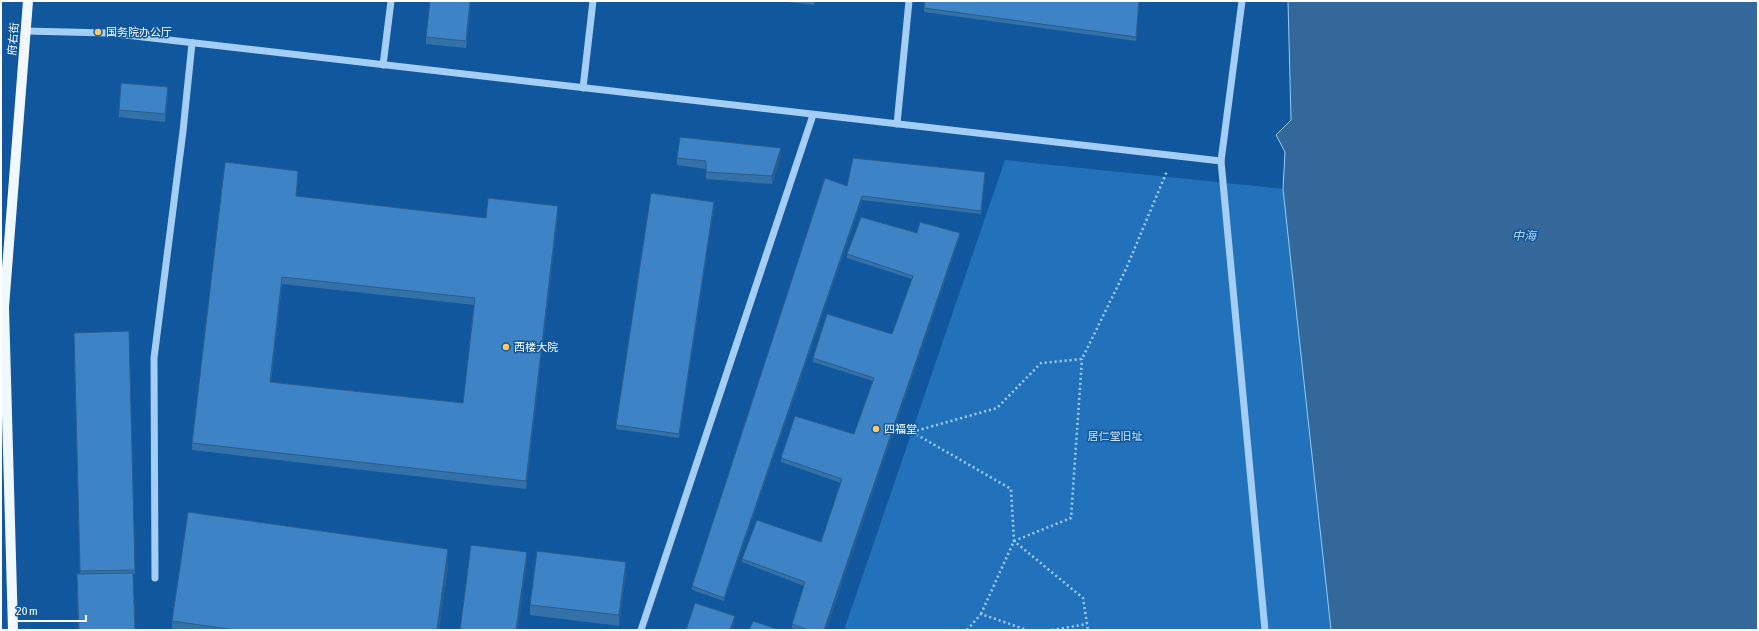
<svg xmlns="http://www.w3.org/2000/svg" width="1759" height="631" font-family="'Asap Condensed','Noto Sans SC',sans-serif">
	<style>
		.green { fill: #2272bb }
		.water { fill: #35689a; stroke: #96cbf9 }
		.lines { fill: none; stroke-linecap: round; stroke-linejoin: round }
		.path { stroke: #a4cef5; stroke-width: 2.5; stroke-dasharray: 2 3; stroke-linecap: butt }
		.minor { stroke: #a4cef5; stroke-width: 7 }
		.major { stroke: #f2f8ff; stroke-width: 10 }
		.wall { fill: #3471a9; fill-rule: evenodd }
		.shaded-wall { fill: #2b5c8a }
		.building { fill: #3d83c5; stroke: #2b5c8a; fill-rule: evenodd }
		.poi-dot { fill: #ffc968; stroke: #10579d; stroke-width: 1.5 }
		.labels { text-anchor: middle; stroke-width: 3; stroke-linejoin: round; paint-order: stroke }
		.poi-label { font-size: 11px; fill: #fff; stroke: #10579d; text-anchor: start }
		.street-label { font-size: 11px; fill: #fff; stroke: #10579d }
		.park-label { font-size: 11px; fill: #cde7fe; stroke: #10579d }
		.water-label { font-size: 12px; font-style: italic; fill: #b1d8fb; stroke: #10579d }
	</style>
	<rect width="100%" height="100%" fill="#10579d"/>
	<polygon class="green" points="1005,160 1283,189 1331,630 844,630"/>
	<polygon class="water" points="1288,1 1758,1 1758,630 1331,630 1283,189 1285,152 1276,135 1291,120"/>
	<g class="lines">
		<g class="path">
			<polyline points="912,432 997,408 1041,363 1082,359 1126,269 1167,171"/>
			<polyline points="912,432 1011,489 1014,541 1083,598 1088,630"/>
			<polyline points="981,614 1014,541 1071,518 1082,359"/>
			<polyline points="967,630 981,614 1027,630"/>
			<polyline points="1052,630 1087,624"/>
		</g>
		<g class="minor">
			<polyline points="1242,1 1221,161 1265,630"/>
			<polyline points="25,31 108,33 1221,161"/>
			<polyline points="383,65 391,1"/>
			<polyline points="583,88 593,1"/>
			<polyline points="897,124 909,1"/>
			<polyline points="155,578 154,358 183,131 192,43"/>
			<polyline points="641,630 813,115"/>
		</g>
		<polyline class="major" points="13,630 4,307 28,1"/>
	</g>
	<g class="wall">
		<polygon points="471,1 466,48 426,44 426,37"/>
		<polygon points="779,1 815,1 814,5"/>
		<polygon points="1139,1 1136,41 924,12 924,8"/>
		<polygon points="168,95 165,122 119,117 119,110"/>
		<polygon points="781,156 772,184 706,179 706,169 677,165 677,158"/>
		<polygon points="985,176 981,214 862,200 724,601 692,590 692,586 847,186"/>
		<path d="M 298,178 L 296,196 L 486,218 L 558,214 L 526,489 L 192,450 L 192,443 ZM 282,284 L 474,305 L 463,403 L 271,382 Z"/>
		<polygon points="714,206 679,438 616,429 616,425"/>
		<polygon points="917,233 960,236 826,630 798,630 792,628 792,624 804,586 742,562 742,559 821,542 841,483 781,462 781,458 854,434 873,381 813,362 813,358 892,334 912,279 847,258 847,254"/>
		<polygon points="74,333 135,570 135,574 133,574 135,630 78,630 77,574 80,574"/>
		<polygon points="448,566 439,630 172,630 172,621"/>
		<polygon points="626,573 619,626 530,615 530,605"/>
	</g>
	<g class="shaded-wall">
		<polygon points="470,1 471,1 466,48 466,41"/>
		<polygon points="168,87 168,95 165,122 165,114"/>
		<polygon points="781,148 781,156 772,184 772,176"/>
		<polygon points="298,171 298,178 296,203 296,196"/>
		<polygon points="985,172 985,176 981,214 981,211"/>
		<polygon points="862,196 862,200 724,601 724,598"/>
		<polygon points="714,202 714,206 679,438 679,434"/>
		<polygon points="558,206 558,214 526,489 526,481"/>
		<polygon points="960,233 960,236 826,630 824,630"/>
		<polygon points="282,277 282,284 270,389 270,382"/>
		<polygon points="448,549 448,566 439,630 437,630"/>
		<polygon points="527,552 527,563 518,630 516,630"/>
		<polygon points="626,562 626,573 619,626 619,615"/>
		<polygon points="735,616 735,620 732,630 730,630"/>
	</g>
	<g class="building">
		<polygon points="430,1 470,1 466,41 426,37"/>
		<polygon points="925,1 1139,1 1136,37 924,8"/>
		<polygon points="121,83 168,87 165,114 119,110"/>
		<polygon points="680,137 781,148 772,176 706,172 706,161 677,158"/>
		<polygon points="853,158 985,172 981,211 862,196 724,598 692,586 825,178 847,186"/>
		<path d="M 225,162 L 298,171 L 296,196 L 486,218 L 488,198 L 558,206 L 526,481 L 192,443 ZM 282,277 L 475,298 L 463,403 L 270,382 Z"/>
		<polygon points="651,193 714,202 679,434 616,425"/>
		<polygon points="861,217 917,233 920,222 960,233 824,630 809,630 792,624 805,582 742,559 757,520 821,542 842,479 781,458 795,416 854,434 874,378 813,358 827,314 892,334 913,276 847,254"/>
		<polygon points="129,331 135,570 80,571 74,333"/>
		<polygon points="188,512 448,549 437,630 235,630 172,621"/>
		<polygon points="471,545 527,552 516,630 460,630"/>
		<polygon points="537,551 626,562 619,615 530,605"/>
		<polygon points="133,573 135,630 79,630 77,574"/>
		<polygon points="695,603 735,616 730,630 686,630"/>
		<polygon points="753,621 780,630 749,630"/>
	</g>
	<g class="poi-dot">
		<circle cx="98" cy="32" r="4"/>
		<circle cx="506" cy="347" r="4"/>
		<circle cx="876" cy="429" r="4"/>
	</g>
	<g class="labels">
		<g class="poi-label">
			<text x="106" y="36">国务院办公厅</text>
			<text x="514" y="351">西楼大院</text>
			<text x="884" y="433">四福堂</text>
		</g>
		<g class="street-label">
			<text transform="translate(13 39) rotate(-85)" y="4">府右街</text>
		</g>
		<g class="park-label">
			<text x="1115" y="440">居仁堂旧址</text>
		</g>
		<g class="water-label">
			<text x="1524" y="240">中海</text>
		</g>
	</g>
	<rect width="1759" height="631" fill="none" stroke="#ffffff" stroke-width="4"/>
	<path d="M10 615v6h76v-6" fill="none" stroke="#ffffff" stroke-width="2"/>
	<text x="16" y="615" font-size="12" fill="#ffffff" stroke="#10579d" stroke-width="3" paint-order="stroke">20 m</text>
</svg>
